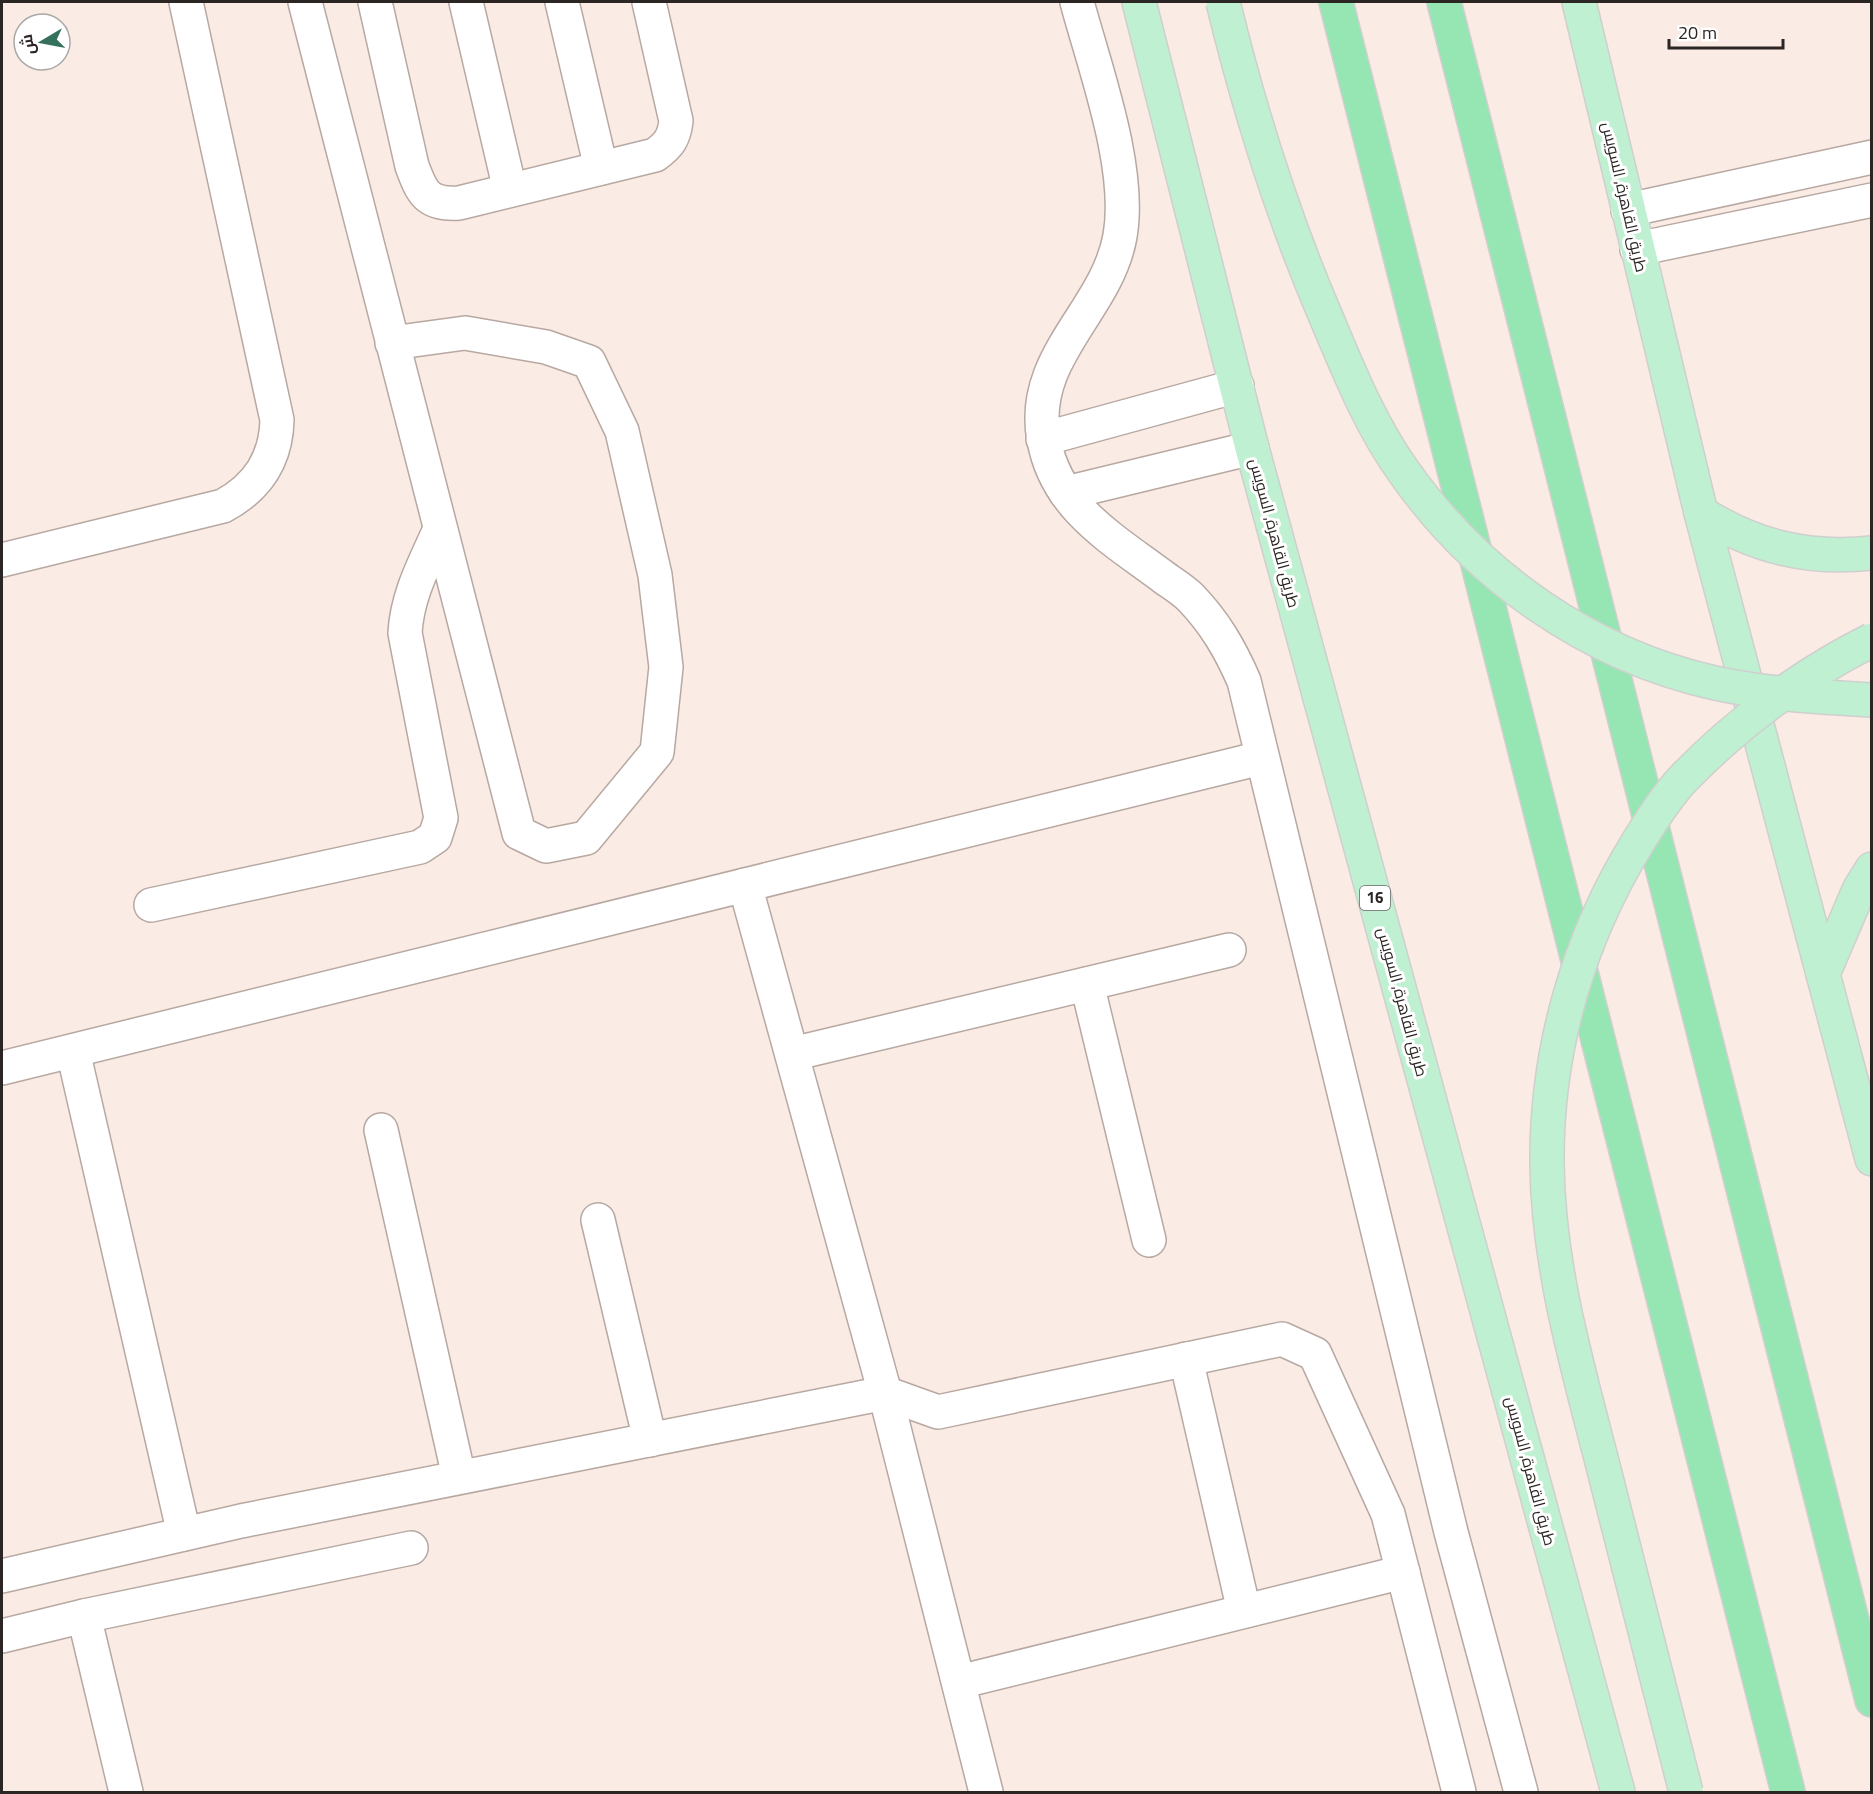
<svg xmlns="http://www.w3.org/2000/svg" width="1873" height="1794" font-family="'Titillium Web',Cairo,sans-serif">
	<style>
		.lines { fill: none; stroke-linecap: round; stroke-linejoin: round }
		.minor-casing { stroke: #b7a8a2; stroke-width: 36 }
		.major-casing { stroke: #d0cfcf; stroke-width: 36 }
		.highway-casing { stroke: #d0cfcf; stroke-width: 36 }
		.minor { stroke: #fff; stroke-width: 33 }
		.major { stroke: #bff0d1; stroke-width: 33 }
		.highway { stroke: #95e6b2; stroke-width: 33 }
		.major-bridge-casing { stroke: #d0cfcf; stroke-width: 36; stroke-linecap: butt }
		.major-bridge { stroke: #bff0d1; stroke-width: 33 }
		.labels { text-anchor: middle; stroke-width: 6; stroke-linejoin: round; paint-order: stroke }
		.shield { fill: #fff; stroke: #6b6665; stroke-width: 1.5 }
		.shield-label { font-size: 15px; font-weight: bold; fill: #2b2523 }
		.street-label { font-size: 16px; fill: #2b2523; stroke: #fff }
	</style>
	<rect width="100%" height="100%" fill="#fbebe5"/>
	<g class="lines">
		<g class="minor-casing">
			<g id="minor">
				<polyline points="305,2 519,833 546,846 586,838 657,752 666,667 655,575 622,431 589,362 546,347 465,333 392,343"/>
				<path d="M 375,2 L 412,166 C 422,193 427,205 459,203 L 655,155 C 669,145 674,138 676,121 L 649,2"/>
				<polyline points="466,2 510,190"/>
				<polyline points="562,2 601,168"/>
				<path d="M 1077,2 C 1095,69 1132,168 1120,236 C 1107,311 1028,357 1044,440 C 1056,507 1111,538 1162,576 C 1171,583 1182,589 1191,598 C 1215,623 1230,649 1244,681 L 1451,1532 L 1521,1792"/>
				<polyline points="1628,210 1872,157"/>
				<polyline points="1637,249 1872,200"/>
				<polyline points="1043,439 1237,386"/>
				<polyline points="1066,493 1252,448"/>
				<path d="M 2,560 L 223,506 C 258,487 276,459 277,420 L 186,2"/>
				<polyline points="745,885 885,1393 986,1792"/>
				<path d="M 151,905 L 420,847 L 435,837 L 441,818 L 405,633 C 407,595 425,563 440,529"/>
				<polyline points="1087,984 1149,1240"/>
				<polyline points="73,1051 184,1534"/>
				<polyline points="792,1054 1229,950"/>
				<polyline points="2,1068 1261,758"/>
				<polyline points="381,1130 459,1477"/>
				<polyline points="598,1220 650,1440"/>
				<polyline points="1186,1359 1244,1611"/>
				<polyline points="2,1576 241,1521 885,1393 938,1412 1282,1339 1315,1354 1388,1514 1459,1792"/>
				<polyline points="84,1616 126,1792"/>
				<polyline points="2,1636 84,1616 411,1548"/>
				<polyline points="959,1682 1403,1572"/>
			</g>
		</g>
		<g class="major-casing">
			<g id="major">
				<polyline points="1139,2 1252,448 1618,1792"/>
				<polyline points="1579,2 1701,513 1872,1159"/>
				<path d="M 1701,513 C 1755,547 1809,560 1872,553"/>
				<polyline points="1823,974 1859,890 1872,869"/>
			</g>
		</g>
		<g class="highway-casing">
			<g id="highway">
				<polyline points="1336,2 1788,1792"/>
				<polyline points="1444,2 1872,1700"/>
			</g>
		</g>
		<use href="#minor" class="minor"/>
		<use href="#major" class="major"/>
		<use href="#highway" class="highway"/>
		<g class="major-bridge-casing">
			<g id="major-bridge">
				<path d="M 1223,2 C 1249,109 1282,215 1326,317 C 1348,369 1370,425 1404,472 C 1477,576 1589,655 1715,683 C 1766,694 1819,697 1872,700"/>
				<path d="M 1686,1792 C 1658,1681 1629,1569 1601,1458 C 1576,1362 1548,1264 1547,1164 C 1546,1050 1578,939 1638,842 C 1651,821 1666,797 1683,779 C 1736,724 1803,674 1872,640"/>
			</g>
		</g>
		<use href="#major-bridge" class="major-bridge"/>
	</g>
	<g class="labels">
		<rect class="shield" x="1360" y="886" width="30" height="24" rx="4.5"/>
		<g class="shield-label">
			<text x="1375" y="903">16</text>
		</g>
		<g class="street-label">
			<text transform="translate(1625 197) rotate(77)" y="6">طريق القاهرة, السويس</text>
			<text transform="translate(1275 533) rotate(75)" y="6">طريق القاهرة, السويس</text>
			<text transform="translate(1403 1002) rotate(75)" y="6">طريق القاهرة, السويس</text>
			<text transform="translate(1531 1471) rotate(75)" y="6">طريق القاهرة, السويس</text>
		</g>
	</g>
	<rect width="1873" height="1794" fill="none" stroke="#2b2523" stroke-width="6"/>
	<g transform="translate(42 42) rotate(260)"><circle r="28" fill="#ffffff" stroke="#aaa8a7" stroke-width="1.5"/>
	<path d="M0-4.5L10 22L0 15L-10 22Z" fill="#34715d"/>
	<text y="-9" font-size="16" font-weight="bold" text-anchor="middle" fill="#2b2523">ش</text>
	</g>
	<path d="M1669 39v9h114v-9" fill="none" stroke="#2b2523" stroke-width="3"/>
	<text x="1678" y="39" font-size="18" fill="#2b2523" stroke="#ffffff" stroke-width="4.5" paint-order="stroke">20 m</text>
</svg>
